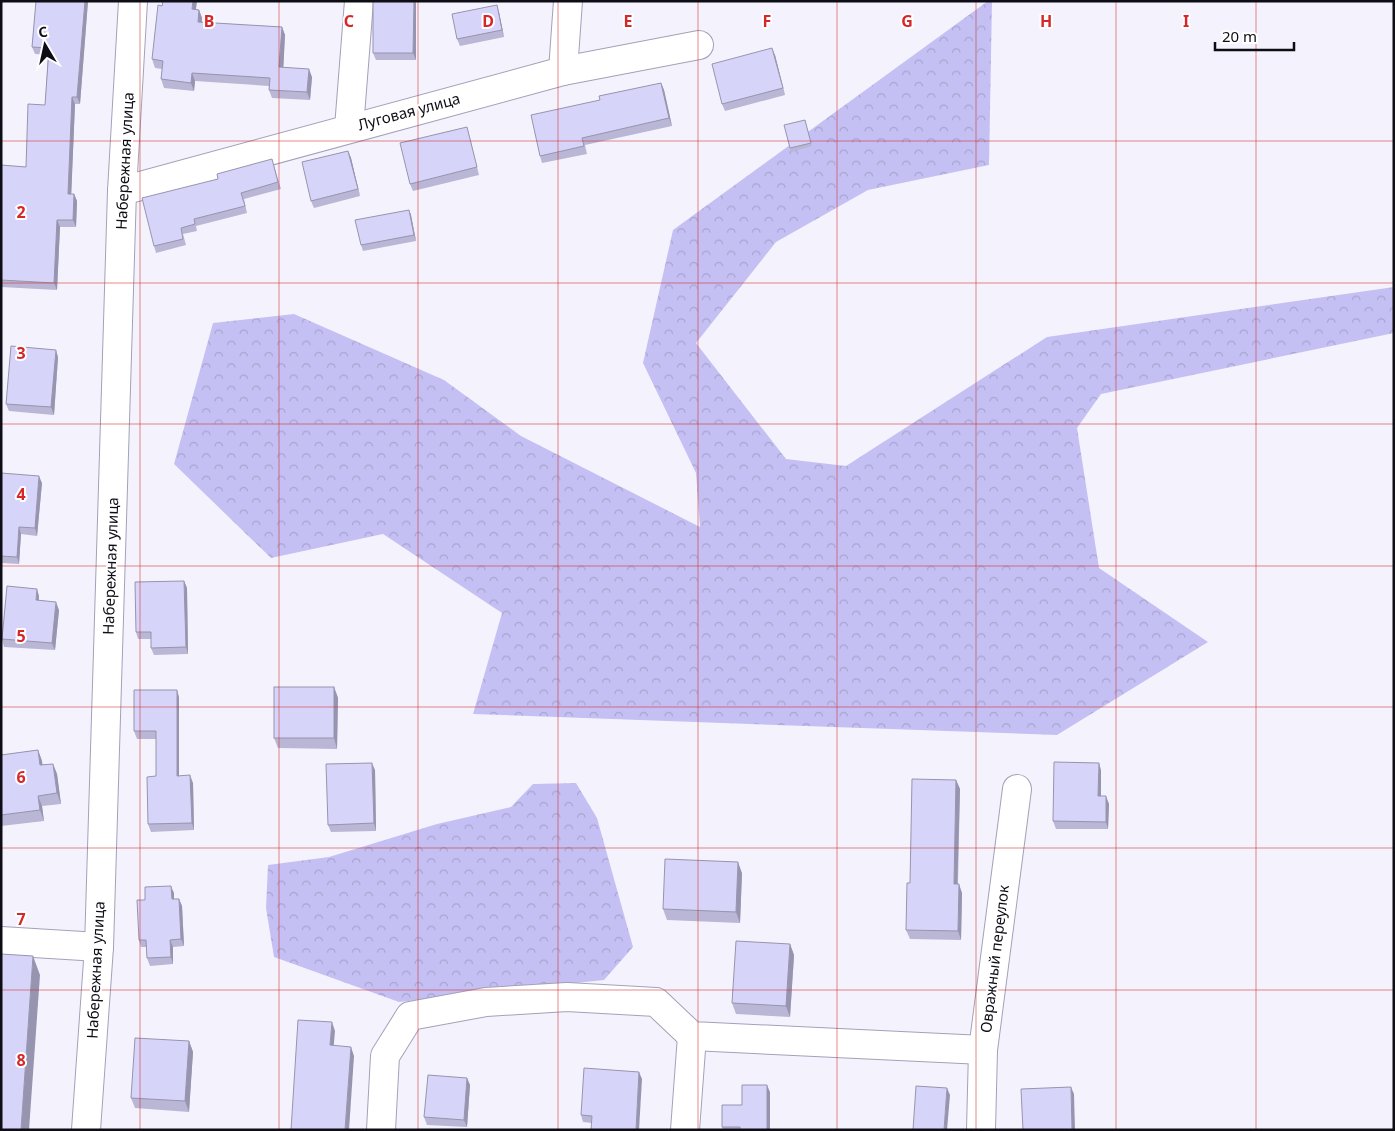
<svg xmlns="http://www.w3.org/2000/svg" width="1395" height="1131" font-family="'Noto Sans',sans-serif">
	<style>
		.forest { fill: url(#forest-crowns) }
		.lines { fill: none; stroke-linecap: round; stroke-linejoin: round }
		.street-casing { stroke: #a3a1b8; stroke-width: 30 }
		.street { stroke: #fff; stroke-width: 28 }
		.wall { fill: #b9b6d6 }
		.shaded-wall { fill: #9694ae }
		.building { fill: #d7d4f9; stroke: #9694ae }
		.grid { fill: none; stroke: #d62828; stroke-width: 1; stroke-opacity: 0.55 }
		.labels { text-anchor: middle; stroke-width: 4; stroke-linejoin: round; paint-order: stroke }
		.street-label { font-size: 15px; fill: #0e0d15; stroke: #fff }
		.grid-label { font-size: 16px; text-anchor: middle; font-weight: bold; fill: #d62828; stroke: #fff; stroke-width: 4; stroke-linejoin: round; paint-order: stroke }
	</style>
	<defs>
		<pattern id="forest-crowns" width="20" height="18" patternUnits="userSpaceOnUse" patternTransform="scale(1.25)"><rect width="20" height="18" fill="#c5c0f3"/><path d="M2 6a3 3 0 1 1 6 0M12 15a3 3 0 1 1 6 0" fill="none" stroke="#a8a4cf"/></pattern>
	</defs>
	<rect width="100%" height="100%" fill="#f4f3fd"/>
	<g class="forest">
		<polygon points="988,1 992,1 989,165 868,190 776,242 696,343 786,459 846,466 1047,337 1394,287 1394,333 1101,394 1077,428 1099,568 1208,642 1057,735 473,714 502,613 383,534 271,558 174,464 213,323 294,314 444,380 521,436 700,527 696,473 643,363 673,230"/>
		<polygon points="576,783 597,818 633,947 604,980 399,1002 274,957 266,908 268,865 329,857 437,824 511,807 533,784"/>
	</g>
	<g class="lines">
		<g class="street-casing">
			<g id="street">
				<polyline points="563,71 568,1"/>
				<polyline points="349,128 359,1"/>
				<polyline points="122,191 563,71 699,45"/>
				<polyline points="1,941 99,947"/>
				<polyline points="86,1130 99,947 122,191 133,1"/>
				<polyline points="381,1130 385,1056 410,1016 486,1002 567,997 656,1002 692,1036 983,1050"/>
				<polyline points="685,1130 692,1036"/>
				<polyline points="981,1130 983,1050 1017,789"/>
			</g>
		</g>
		<use href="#street" class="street"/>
	</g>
	<g class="wall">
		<polygon points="36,1 88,1 80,104 75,104 71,194 74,194 77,201 76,227 60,227 57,290 1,287 1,165 26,167 45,105 48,55 35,54 32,47"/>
		<polygon points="373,1 415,1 416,4 416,60 376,60 373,53"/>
		<polygon points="196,9 199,10 202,18 202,22 282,27 285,35 283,67 312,77 310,100 272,98 269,90 269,86 195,81 194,91 164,88 161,79 162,69 155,68 152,59"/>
		<polygon points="499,12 504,37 460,46 457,39"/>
		<polygon points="775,55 785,95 725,111 722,104"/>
		<polygon points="661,83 664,90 672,126 585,145 587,154 542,163 540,156 600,100"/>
		<polygon points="805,120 812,146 791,152 790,148"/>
		<polygon points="467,127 469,134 479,175 413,191 410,184"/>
		<polygon points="348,151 351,158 360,196 314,208 311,201"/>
		<polygon points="274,166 281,189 244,199 247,213 196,226 197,231 183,234 186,245 156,253 154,246"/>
		<polygon points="409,210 411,215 416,241 363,251 361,245"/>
		<polygon points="58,357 54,415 9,411 6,404"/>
		<polygon points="1,473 42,483 37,536 21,534 19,564 1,563"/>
		<polygon points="184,581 187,588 188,654 154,655 151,648 151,639 138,639 136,632"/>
		<polygon points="39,596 39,601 59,610 55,650 4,647 2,639"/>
		<polygon points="334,687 338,698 337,749 278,748 274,738"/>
		<polygon points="179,697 179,776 193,783 194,830 151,832 148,824 156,776 156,739 137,739 134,731"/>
		<polygon points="38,750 42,761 42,765 53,764 57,774 61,804 42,806 44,821 1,826 1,755"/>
		<polygon points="375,770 376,831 331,832 328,825"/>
		<polygon points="1101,770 1101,796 1109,804 1108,829 1056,829 1053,821"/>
		<polygon points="956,780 960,789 958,884 962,893 961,940 910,939 906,930 910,883"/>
		<polygon points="742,873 740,923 667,920 663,909"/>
		<polygon points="174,893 174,899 179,899 182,906 184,946 173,947 173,964 150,966 147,958 146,947 141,947 139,940 145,900"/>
		<polygon points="790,944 794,955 790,1017 736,1014 732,1003"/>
		<polygon points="189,1041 193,1052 189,1112 135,1108 131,1098"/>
		<polygon points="467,1078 470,1085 467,1127 427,1125 424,1117"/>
		<polygon points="642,1079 592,1123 583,1122 581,1115"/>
		<polygon points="770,1092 770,1130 723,1130 722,1127 742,1105"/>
	</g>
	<g class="shaded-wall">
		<polygon points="85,1 88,1 80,104 77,97"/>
		<polygon points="193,1 197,1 195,17 192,9"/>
		<polygon points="414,1 415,1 416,4 416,60 413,53"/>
		<polygon points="497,5 499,12 504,37 502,30"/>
		<polygon points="199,10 202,18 201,31 198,22"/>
		<polygon points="282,27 285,35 283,75 279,67"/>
		<polygon points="772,48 775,55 785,95 783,88"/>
		<polygon points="309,69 312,77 310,100 307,92"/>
		<polygon points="192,73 195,81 194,91 191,83"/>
		<polygon points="661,83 664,90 672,126 669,118"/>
		<polygon points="72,97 75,104 71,201 68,194"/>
		<polygon points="348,151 351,158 360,196 358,189"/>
		<polygon points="74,194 77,201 76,227 73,220"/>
		<polygon points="409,210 411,215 416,241 414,235"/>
		<polygon points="57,220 60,227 57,290 54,283"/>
		<polygon points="56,350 58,357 54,415 51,407"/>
		<polygon points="39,476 42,483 37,536 35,528"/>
		<polygon points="19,527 21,534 19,564 17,557"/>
		<polygon points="184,581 187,588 188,654 186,647"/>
		<polygon points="37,589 39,596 38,608 36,600"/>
		<polygon points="56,602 59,610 55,650 52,643"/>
		<polygon points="334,687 338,698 337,749 334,738"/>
		<polygon points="177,690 179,697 179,783 177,776"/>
		<polygon points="38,750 42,761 44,775 40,765"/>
		<polygon points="372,763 375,770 376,831 374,823"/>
		<polygon points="1099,763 1101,770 1101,803 1098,796"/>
		<polygon points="53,764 57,774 61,804 57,793"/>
		<polygon points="190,775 193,783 194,830 192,823"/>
		<polygon points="956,780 960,789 957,893 954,884"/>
		<polygon points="38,796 42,806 44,821 40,810"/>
		<polygon points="1106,796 1109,804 1108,829 1106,822"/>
		<polygon points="738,862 742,873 740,923 736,912"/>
		<polygon points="959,884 962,893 961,940 958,931"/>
		<polygon points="171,886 174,893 174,906 172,899"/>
		<polygon points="179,899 182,906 184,946 181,939"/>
		<polygon points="170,940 173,947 173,964 171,957"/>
		<polygon points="790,944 794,955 790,1017 786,1006"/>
		<polygon points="33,956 40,975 29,1130 21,1130"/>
		<polygon points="332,1022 335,1031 333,1054 330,1045"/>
		<polygon points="189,1041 193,1052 189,1112 185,1101"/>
		<polygon points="351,1047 354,1056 349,1130 345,1130"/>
		<polygon points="639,1072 642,1079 639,1130 636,1130"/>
		<polygon points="467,1078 470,1085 467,1127 464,1120"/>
		<polygon points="767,1085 770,1092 770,1130 767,1130"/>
		<polygon points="1071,1087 1074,1094 1075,1130 1072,1130"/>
		<polygon points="947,1088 950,1095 947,1130 944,1130"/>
	</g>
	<g class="building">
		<polygon points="36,1 85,1 77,97 72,97 68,194 74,194 73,220 57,220 54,283 1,280 1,165 26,167 28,104 45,105 49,48 32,47"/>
		<polygon points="163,1 193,1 192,9 199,10 198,22 282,27 279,67 309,69 307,92 269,90 270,78 192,73 191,83 161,79 163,61 152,59 158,5 162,6"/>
		<polygon points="373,1 414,1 413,53 373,53"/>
		<polygon points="497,5 502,30 457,39 452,14"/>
		<polygon points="772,48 783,88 722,104 712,64"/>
		<polygon points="661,83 669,118 582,138 584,146 540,156 531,115 600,100 599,96"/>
		<polygon points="805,120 811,143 790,148 784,125"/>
		<polygon points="467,127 477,167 410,184 400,143"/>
		<polygon points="348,151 358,189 311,201 302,162"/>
		<polygon points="272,159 278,182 241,193 245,206 194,219 195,224 181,228 183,239 154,246 142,198 218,179 217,174"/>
		<polygon points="409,210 414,235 361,245 355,220"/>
		<polygon points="11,346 56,350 51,407 6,404"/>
		<polygon points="1,473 39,476 35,528 19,527 17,557 1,556"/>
		<polygon points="184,581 186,647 151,648 151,632 136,632 135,582"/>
		<polygon points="7,586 37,589 36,600 56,602 52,643 2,639"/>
		<rect x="274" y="687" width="60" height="51"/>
		<polygon points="134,690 177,690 177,776 190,775 192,823 148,824 147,777 156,776 156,731 134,731"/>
		<polygon points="38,750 40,765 53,764 57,793 38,796 40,810 1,815 1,755"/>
		<polygon points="1054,762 1099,763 1098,796 1106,796 1106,822 1053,821"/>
		<polygon points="372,763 374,823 328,825 326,764"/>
		<polygon points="912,779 956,780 954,884 959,884 958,931 906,930 907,883 910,883"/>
		<polygon points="665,859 738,862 736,912 663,909"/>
		<polygon points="171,886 172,899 179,899 181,939 170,940 171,957 147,958 146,940 139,940 137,900 145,900 145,887"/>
		<polygon points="736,941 790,944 786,1006 732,1003"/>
		<polygon points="1,954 33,956 21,1130 1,1130"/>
		<polygon points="298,1020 332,1022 330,1045 351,1047 345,1130 291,1130"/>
		<polygon points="135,1038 189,1041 185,1101 131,1098"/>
		<polygon points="584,1068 639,1072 636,1130 591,1130 592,1116 581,1115"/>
		<polygon points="428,1075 467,1078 464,1120 424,1117"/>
		<polygon points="742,1085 767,1085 767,1130 740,1130 740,1127 722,1127 722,1105 742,1105"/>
		<polygon points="916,1086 947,1088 944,1130 913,1130"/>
		<polygon points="1071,1087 1072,1130 1023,1130 1021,1089"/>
	</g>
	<path class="grid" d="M 140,1 L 140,1130M 279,1 L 279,1130M 418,1 L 418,1130M 558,1 L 558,1130M 698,1 L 698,1130M 837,1 L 837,1130M 976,1 L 976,1130M 1116,1 L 1116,1130M 1256,1 L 1256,1130M 1,141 L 1394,141M 1,283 L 1394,283M 1,424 L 1394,424M 1,566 L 1394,566M 1,707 L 1394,707M 1,848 L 1394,848M 1,990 L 1394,990"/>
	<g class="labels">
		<g class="street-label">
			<text transform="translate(409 112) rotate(-15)" y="5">Луговая улица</text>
			<text transform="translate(125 161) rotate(-87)" y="5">Набережная улица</text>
			<text transform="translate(111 566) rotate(-88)" y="5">Набережная улица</text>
			<text transform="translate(995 959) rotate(-83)" y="5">Овражный переулок</text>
			<text transform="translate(96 970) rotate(-87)" y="5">Набережная улица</text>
		</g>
	</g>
	<g class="grid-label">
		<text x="209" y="27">B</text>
		<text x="349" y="27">C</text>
		<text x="488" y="27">D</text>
		<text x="628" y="27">E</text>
		<text x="767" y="27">F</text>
		<text x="907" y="27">G</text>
		<text x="1046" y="27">H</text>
		<text x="1186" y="27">I</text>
		<text x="21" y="218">2</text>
		<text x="21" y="359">3</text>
		<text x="21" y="500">4</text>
		<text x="21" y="642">5</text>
		<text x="21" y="783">6</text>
		<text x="21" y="925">7</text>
		<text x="21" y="1066">8</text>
	</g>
	<rect width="1395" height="1131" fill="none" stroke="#0e0d15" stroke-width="5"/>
	<g transform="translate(45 45) rotate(351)" stroke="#ffffff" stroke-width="4" paint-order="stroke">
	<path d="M0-4L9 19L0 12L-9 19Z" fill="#0e0d15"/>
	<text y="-8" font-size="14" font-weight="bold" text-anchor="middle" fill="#0e0d15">С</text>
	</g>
	<path d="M1215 42v8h79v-8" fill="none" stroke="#0e0d15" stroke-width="2.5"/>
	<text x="1222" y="42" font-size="15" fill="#0e0d15" stroke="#ffffff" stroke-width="4" paint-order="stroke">20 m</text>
</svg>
